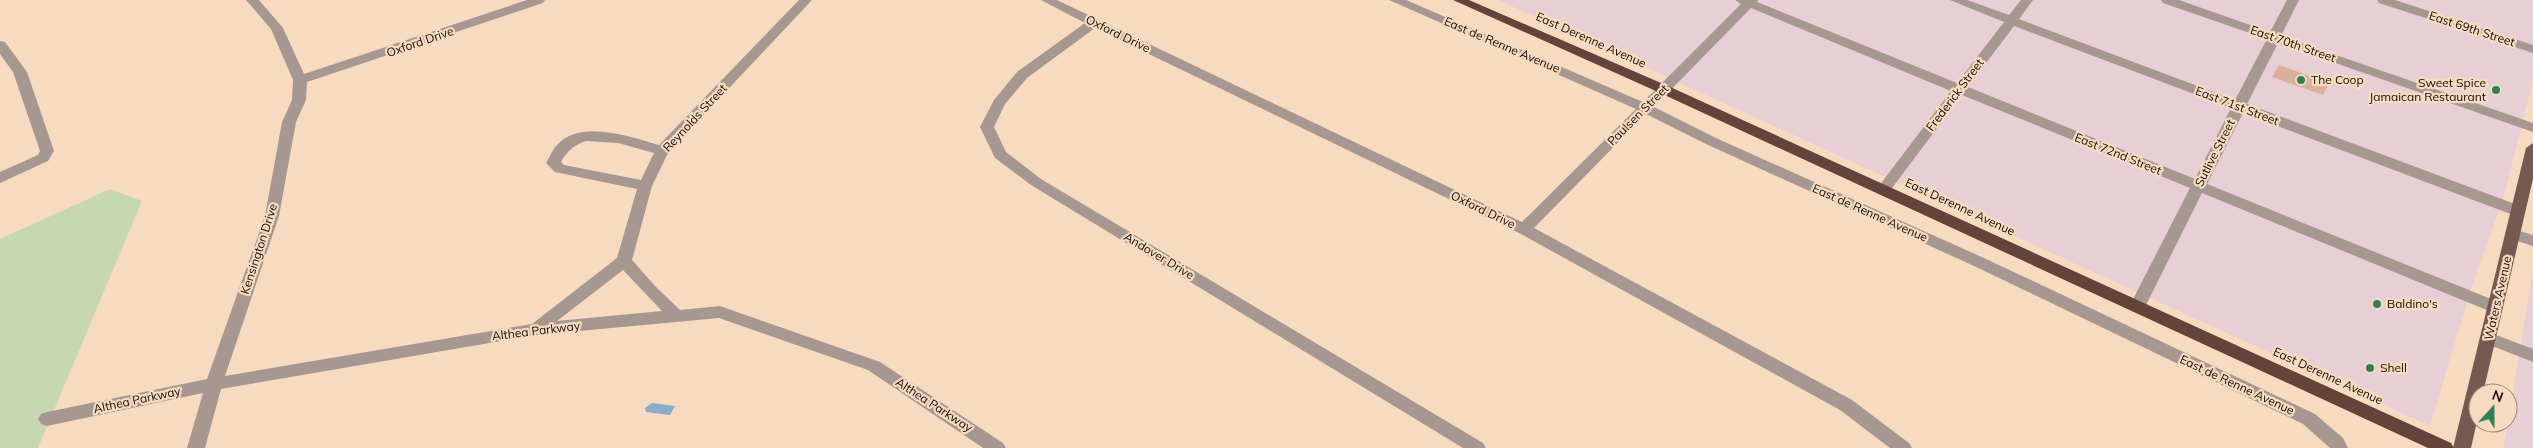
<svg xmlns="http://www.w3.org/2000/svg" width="2533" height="448" font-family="Mulish,sans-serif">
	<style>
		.commercial { fill: #e8cfd6 }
		.green { fill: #c7d7b2 }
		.water { fill: #88adc9 }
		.building { fill: #daaf9c }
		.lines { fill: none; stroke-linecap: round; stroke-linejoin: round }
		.minor { fill: #a79791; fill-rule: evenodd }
		.major { fill: #765a51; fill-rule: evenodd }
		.highway { fill: #64443a; fill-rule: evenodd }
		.poi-dot { fill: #2f8153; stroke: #f7dbc0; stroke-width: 2 }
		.labels { text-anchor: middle; stroke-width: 4.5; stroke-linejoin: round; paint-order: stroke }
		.street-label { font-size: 12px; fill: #150c04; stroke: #f7dbc0 }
		.poi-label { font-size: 12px; fill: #150c04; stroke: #f7dbc0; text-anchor: start }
	</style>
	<rect width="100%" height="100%" fill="#f7dbc0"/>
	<g class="commercial">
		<polygon points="1498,0 2533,0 2533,81 2503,199 2471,289 2430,426"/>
		<polygon points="2533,269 2533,448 2503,448 2508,423"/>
	</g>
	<polygon class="green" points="110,189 142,201 38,448 0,448 0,239"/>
	<polygon class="water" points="652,403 675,406 670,415 646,412 645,408"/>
	<polygon class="building" points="2279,65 2329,83 2323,95 2272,77"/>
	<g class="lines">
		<g class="minor">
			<path d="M 246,0 L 259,0 L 283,28 L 304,74 L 527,0 L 545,0 L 543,3 L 307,82 L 306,100 L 296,122 L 279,216 L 225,376 L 532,324 L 617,258 L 637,189 L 555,172 L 546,163 C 549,158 552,151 556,146 C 580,118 630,137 659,145 L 799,0 L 812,0 L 668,153 L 652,186 L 632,260 L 655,286 L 680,310 L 720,306 L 880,362 L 1003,443 L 1006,448 L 983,448 L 868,370 L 719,318 L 536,335 L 221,389 L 205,448 L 187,448 L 203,393 L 47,426 L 41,424 L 38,419 L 41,414 L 47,412 L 207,379 L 265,216 L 282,122 L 292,100 L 293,80 L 271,29 ZM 586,141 L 618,143 L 654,153 L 641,180 L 564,165 L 561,162 C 567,151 574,145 586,141 ZM 623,270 L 662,311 L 557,321 Z"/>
			<path d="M 1041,0 L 1057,0 L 1522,222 L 1636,109 L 1389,0 L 1406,0 L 1643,102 L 1741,4 L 1735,0 L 1758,0 L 1757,2 L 1957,83 L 2004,22 L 1950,0 L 1967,0 L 2009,15 L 2021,0 L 2033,0 L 2019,19 L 2235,100 L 2267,39 L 2163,3 L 2161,0 L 2179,0 L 2270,32 L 2287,0 L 2299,0 L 2281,36 L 2533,123 L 2533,132 L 2278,43 L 2247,104 L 2523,207 L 2525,211 L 2518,216 L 2513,215 L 2243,113 L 2207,184 L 2501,303 L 2503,307 L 2501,311 L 2489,311 L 2202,193 L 2143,311 L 2131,311 L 2129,307 L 2190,188 L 1962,95 L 1889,192 L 1879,192 L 1877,189 L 1879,186 L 1951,91 L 1751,8 L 1654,107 L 1716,138 L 1984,258 L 2315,414 L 2343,438 L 2348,448 L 2330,448 L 2303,424 L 1974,266 L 1706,144 L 1646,114 L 1534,228 L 1852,400 L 1909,443 L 1912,448 L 1890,448 L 1840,410 L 1519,233 L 1095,28 L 1027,78 L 1005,104 L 994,127 L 1006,152 L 1041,179 L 1483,443 L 1486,448 L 1463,448 L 1031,185 L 995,158 L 980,127 L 994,100 L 1017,72 L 1085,23 ZM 2014,26 L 2231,108 L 2195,179 L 1968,87 Z"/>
			<polygon points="2377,0 2395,0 2533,45 2533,53 2379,3"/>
			<polygon points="0,41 5,42 27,72 54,151 48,161 0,183 0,172 38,155 40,151 13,72 0,54"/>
			<polygon points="2513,229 2533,235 2533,246 2508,238 2505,234 2508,230"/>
			<polygon points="2488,332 2533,349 2533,362 2482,342 2480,338 2482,334"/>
		</g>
		<polygon class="major" points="2533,143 2533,179 2483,393 2478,393 2478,417 2471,448 2453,448 2526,148"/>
		<polygon class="highway" points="1453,0 1469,0 1668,86 2451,443 2454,448 2428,448 1658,92"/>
	</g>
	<g class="poi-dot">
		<circle cx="2301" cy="80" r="5"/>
		<circle cx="2496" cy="90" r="5"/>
		<circle cx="2377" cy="304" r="5"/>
		<circle cx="2370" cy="368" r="5"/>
	</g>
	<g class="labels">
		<g class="street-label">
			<text transform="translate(2472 29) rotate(18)" y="4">East 69th Street</text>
			<text transform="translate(1118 34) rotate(26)" y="4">Oxford Drive</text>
			<text transform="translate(1591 40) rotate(24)" y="4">East Derenne Avenue</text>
			<text transform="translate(420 42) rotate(-19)" y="4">Oxford Drive</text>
			<text transform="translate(2293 44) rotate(19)" y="4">East 70th Street</text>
			<text transform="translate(1502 45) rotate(23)" y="4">East de Renne Avenue</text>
			<text transform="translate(1955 95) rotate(-53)" y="4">Frederick Street</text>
			<text transform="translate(2237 106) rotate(21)" y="4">East 71st Street</text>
			<text transform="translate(1638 115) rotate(-45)" y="4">Paulsen Street</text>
			<text transform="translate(695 118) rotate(-47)" y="4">Reynolds Street</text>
			<text transform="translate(2215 153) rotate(-63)" y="4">Sutlive Street</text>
			<text transform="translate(2118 154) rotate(22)" y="4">East 72nd Street</text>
			<text transform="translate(1960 207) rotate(25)" y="4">East Derenne Avenue</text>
			<text transform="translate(1483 210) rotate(26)" y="4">Oxford Drive</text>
			<text transform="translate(1870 213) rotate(24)" y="4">East de Renne Avenue</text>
			<text transform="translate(259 249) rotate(-72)" y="4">Kensington Drive</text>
			<text transform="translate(1159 256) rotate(31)" y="4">Andover Drive</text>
			<text transform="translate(2498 298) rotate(-77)" y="4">Waters Avenue</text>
			<text transform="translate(536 331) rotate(-7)" y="4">Althea Parkway</text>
			<text transform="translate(2328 376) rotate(25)" y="4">East Derenne Avenue</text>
			<text transform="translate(2237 385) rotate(25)" y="4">East de Renne Avenue</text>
			<text transform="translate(137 400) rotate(-12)" y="4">Althea Parkway</text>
			<text transform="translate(934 405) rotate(33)" y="4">Althea Parkway</text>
		</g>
		<g class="poi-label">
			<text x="2311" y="84">The Coop</text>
			<text x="2486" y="87" text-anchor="end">Sweet Spice<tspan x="2486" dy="14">Jamaican Restaurant</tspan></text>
			<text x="2387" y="308">Baldino's</text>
			<text x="2380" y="372">Shell</text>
		</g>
	</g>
	<g transform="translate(2493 408) rotate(21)"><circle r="24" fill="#f7dbc0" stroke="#9d8875"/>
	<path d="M0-4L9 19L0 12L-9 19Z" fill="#2f8153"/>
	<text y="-8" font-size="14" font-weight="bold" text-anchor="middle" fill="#150c04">N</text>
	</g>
</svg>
